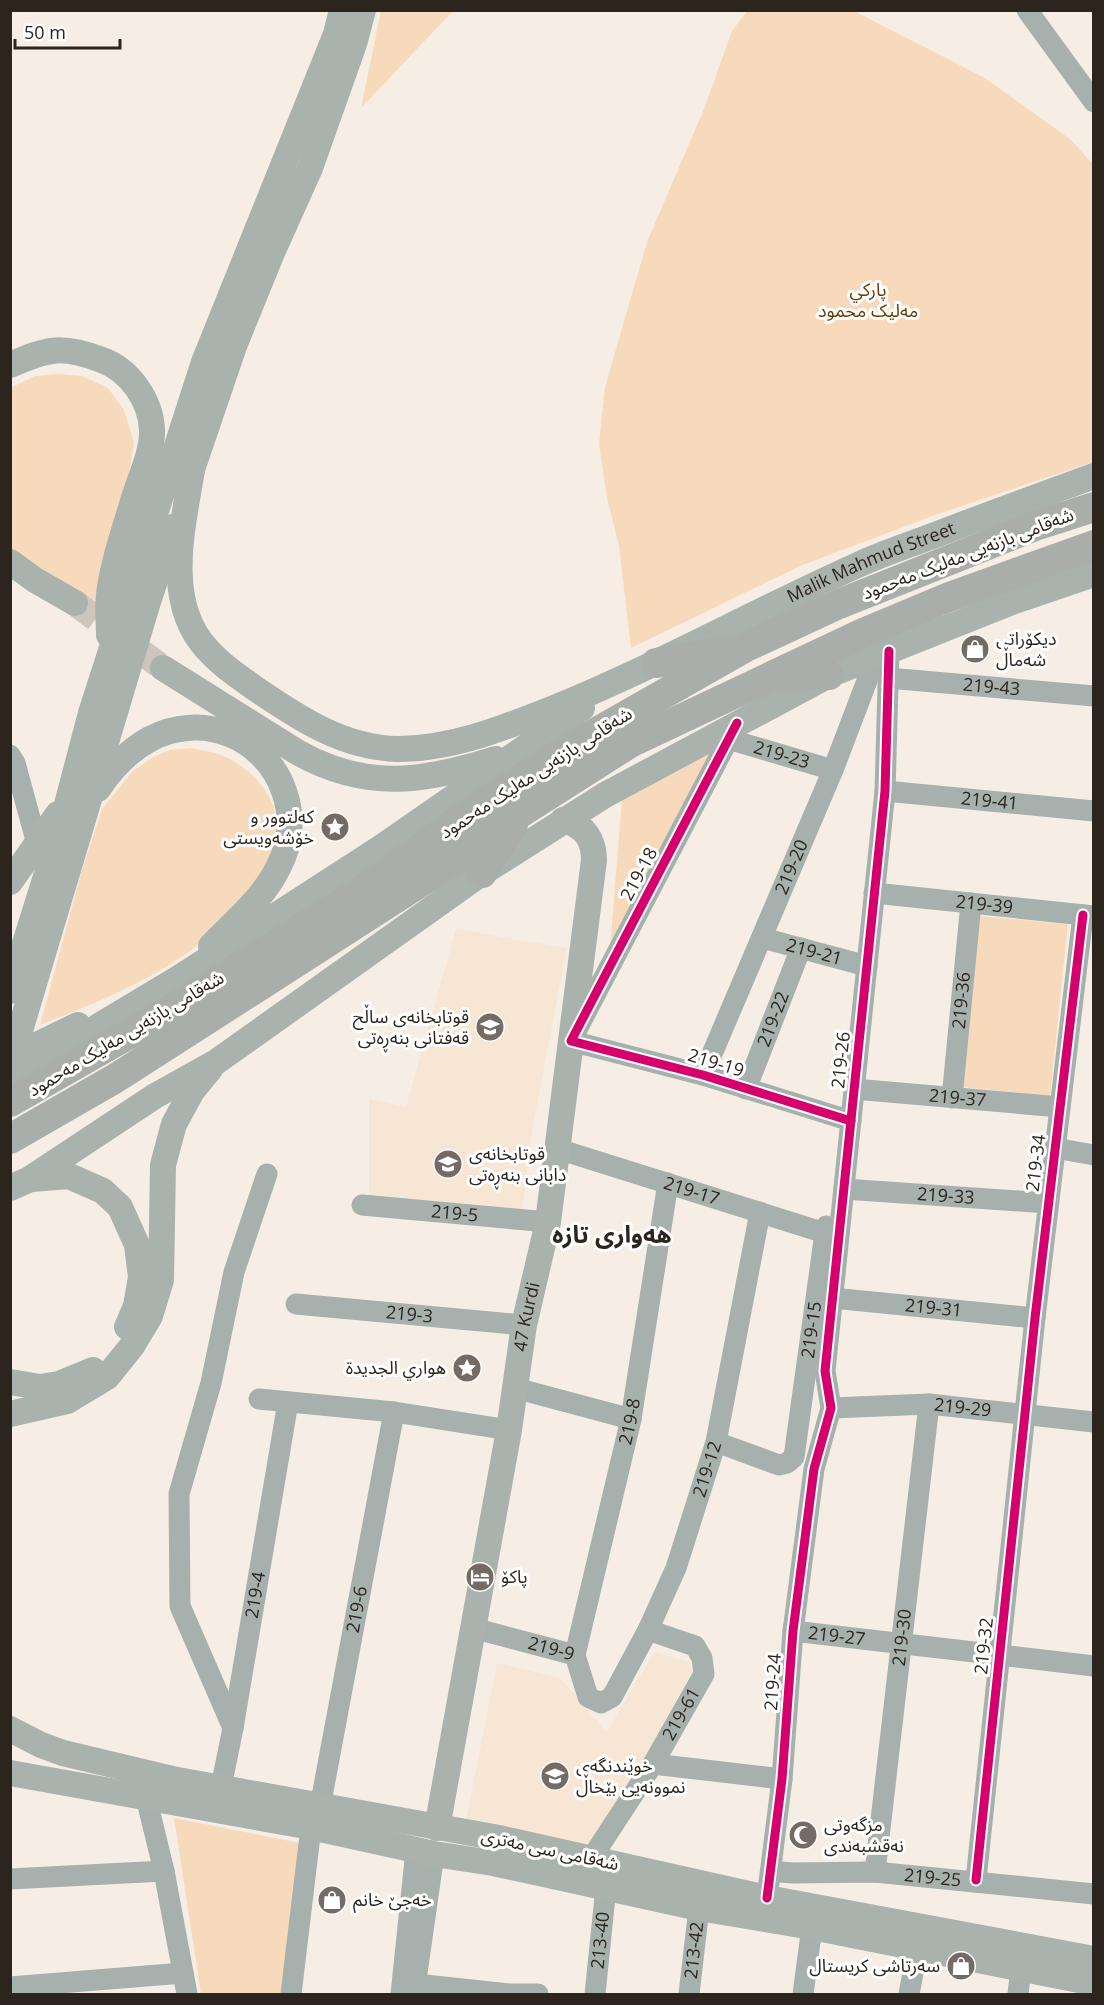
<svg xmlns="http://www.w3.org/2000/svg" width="1104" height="2005" font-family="'Open Sans','Noto Sans Arabic',sans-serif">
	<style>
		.built { fill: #f7e6d4 }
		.green { fill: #f7dabc }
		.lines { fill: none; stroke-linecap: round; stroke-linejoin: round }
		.major-tunnel { stroke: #cec6bd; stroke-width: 26; stroke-dasharray: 26 13; stroke-linecap: butt }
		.minor { stroke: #a6b0ad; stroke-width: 21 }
		.major { stroke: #a9b2ac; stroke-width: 26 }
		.highway { stroke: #aaaeaa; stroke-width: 30 }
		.cycleway-casing { stroke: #fff; stroke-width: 13 }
		.cycleway { stroke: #d6006c; stroke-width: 9 }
		.labels { text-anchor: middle; stroke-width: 6; stroke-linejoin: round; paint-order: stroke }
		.park-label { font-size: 18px; fill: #653c03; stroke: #fff }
		.street-label { font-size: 18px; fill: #2c251e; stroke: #fff }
		.poi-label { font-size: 18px; fill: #2c251e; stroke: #fff; text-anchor: start }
		.district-label { font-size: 24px; font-weight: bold; fill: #2c251e; stroke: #fff }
	</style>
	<rect width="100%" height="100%" fill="#f6eee5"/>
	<g class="built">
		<polygon points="456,929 567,948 532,1132 522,1214 369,1196 369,1099 406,1107"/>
		<polygon points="654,1652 689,1662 692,1672 595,1848 466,1820 497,1663 560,1678 607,1732"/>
	</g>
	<g class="green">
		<polygon points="381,11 453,11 361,108"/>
		<polygon points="747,11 854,11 985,78 1070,139 1093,164 1093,462 935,515 800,566 631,648 619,546 607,498 599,444 605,387 647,242 704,109 732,31"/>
		<polygon points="59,374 82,376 108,388 124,410 134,442 129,474 94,602 11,549 10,388 35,376"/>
		<polygon points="714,746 609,960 622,799"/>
		<path d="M 191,748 C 200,750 209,751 218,754 C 242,762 267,784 274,809 C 283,849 265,876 240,903 C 230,914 220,927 209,936 C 160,978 98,1002 40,1025 L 82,870 L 102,809 L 133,771 L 153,757 L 170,750 Z"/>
		<polygon points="980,916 1068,924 1050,1096 962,1087"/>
		<polygon points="174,1818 300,1843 292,1994 201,1994"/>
	</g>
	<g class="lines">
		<polyline class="major-tunnel" points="75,603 163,668"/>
		<g class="minor">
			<polyline points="1027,10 1094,102"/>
			<path id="s1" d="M 888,678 L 1094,696"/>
			<polyline points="737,723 571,1041 703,1075 851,1121"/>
			<path id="s2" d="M 728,739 L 833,770"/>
			<polyline points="10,755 15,763 37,844"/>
			<path id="s3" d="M 885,791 L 1094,811"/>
			<path id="s4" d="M 874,893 L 1094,916"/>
			<path id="s5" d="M 762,938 L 867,966"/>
			<path id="s6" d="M 703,1075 L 833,770 L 876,657"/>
			<path id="s7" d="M 746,1089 L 801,948"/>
			<path id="s8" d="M 854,1089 L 1060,1107"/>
			<path id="s9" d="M 952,1098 L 971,903"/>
			<polyline points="1055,1148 1094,1155"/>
			<path id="s10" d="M 558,1149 L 825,1233"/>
			<path id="s11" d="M 844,1189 L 1048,1203"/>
			<path id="s12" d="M 362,1205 L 548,1222"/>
			<path id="s13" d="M 832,1298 L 1035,1318"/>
			<path id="s14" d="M 296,1304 L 524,1325"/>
			<polyline points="515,1388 631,1419"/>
			<polyline points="259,1399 394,1412 509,1430"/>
			<path id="s15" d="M 831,1408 L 929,1404 L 1094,1422"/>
			<path id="s16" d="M 716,1442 L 779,1465 L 787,1463 L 794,1457 L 826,1226"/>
			<path id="s17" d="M 473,1628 L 575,1655 L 588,1697 L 601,1703 L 612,1697 L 648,1630 L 676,1568 L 716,1442 L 760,1212"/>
			<path id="s18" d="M 793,1631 L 1094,1666"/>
			<path id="s19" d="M 575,1655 L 631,1419 L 668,1183"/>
			<polyline points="233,1728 180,1606 179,1494 211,1383 234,1272 267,1174"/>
			<polyline points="653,1764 782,1779"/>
			<path id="s20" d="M 221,1787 L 233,1728 L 288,1402"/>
			<polyline points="146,1797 164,1871 187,1994"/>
			<path id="s21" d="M 320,1807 L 394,1412"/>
			<path id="s22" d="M 591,1859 L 653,1764 L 704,1674 L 702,1658 L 695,1646 L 648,1630"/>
			<path id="s23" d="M 771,1871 L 792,1873 L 875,1872 L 1094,1894"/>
			<path id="s24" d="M 875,1872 L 929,1404"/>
			<polyline points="10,1879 164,1871"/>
			<polyline points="976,1880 1035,1318 1083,915"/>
			<polyline points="767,1898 782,1779 793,1631 814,1469 831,1408 825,1371 885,791 889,651"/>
			<polyline points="416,1984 510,1994 538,1994"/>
			<polyline points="10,1987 183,1973"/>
			<polyline points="291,1994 311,1827"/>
			<polyline points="401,1994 416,1850"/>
			<polyline points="414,1994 434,1854"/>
			<path id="s25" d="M 595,1994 L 606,1887"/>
			<path id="s26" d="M 689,1994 L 699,1908"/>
			<polyline points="803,1994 812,1927"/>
			<polyline points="909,1994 918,1947"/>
			<polyline points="1018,1994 1021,1968"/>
		</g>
		<g class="major">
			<path d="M 10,365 C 49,348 62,345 102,360 C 130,370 151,401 152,430 C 153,452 139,480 133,501 C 124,531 113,563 109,594 C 107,607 109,622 109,635"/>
			<path id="s27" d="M 192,470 C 183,526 163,602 207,649 C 221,665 239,677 256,689 C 300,719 344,748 398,749 C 451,749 501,729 549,710 C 656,667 755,611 860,564 C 882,554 906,546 930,537 C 984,516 1039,496 1094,476"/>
			<polyline points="187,484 234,346 271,255 310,168 354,44 363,10"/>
			<polyline points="10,562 35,580 75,603"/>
			<path d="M 163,668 L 297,752 C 366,791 424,782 496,759"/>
			<path d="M 98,789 C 111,769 130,750 150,739 C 203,711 265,737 284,791 C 293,816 291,843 279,866 C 264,898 235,921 211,946"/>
			<polyline points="10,882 58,814"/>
			<polyline points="10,991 59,835 91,713 204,362 336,34 342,10"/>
			<polyline points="10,1058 78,1025"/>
			<polyline points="10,1064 147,605 173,527"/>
			<polyline points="17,1087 59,1054 99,1026 179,978 382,847 582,708"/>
			<polyline points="32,1179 69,1176 103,1191 120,1207 137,1245 141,1277 136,1306 127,1327"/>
			<polyline points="10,1188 28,1180 155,1096 216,1062 482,873 605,795 829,675 1012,602 1094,574"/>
			<polyline points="10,1382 40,1387 59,1384 93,1370"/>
			<polyline points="10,1414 67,1401 107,1377 132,1346 150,1316 161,1280 163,1165 174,1124 192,1091 210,1069"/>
			<polyline points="10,1729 41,1745 63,1753 172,1779 499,1838 767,1898 1094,1959"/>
			<polyline points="10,1773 311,1827 434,1854 493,1863 699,1908 812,1927 1094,1983"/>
			<path id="s28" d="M 437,1828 L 509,1430 L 524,1325 L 548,1222 L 594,860 C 594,839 584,825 563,820"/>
		</g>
		<g class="highway">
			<polyline points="656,663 723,651"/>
			<polyline points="782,677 829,675"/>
			<polyline points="482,873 513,825"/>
			<polyline points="10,1102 159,1017 363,890 483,803 581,741 746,647 839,604 1035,526 1094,507"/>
			<polyline points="10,1139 116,1078 435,873 520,813 630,743 863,633 949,597 1094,545"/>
		</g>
		<g class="cycleway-casing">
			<g id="cycleway">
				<polyline points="737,723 571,1041 703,1075 851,1121"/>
				<polyline points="976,1880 1035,1318 1083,915"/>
				<polyline points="767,1898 782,1779 793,1631 814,1469 831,1408 825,1371 885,791 889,651"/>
			</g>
		</g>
		<use href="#cycleway" class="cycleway"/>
	</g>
	<defs>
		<g id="shop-disc" transform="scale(1.5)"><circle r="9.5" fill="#736b64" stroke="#fff"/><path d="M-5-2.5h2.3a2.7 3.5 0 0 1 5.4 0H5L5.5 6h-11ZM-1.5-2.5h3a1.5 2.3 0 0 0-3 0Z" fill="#fff"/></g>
		<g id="sight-disc" transform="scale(1.5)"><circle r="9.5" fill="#736b64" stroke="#fff"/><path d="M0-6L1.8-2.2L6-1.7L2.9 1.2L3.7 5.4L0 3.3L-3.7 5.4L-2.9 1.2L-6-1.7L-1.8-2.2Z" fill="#fff"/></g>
		<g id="school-disc" transform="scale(1.5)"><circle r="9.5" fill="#736b64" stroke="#fff"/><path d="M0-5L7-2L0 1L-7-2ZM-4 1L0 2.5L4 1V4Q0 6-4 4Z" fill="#fff"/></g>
		<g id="hotel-disc" transform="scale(1.5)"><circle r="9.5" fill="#736b64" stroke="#fff"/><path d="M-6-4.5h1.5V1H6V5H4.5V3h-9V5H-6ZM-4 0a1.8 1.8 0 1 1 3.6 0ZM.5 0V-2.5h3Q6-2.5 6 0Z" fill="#fff"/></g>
		<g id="mosque-disc" transform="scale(1.5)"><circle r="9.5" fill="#736b64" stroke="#fff"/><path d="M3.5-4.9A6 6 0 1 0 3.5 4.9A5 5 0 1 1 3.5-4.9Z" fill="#fff"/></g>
	</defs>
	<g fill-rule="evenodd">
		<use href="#shop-disc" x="975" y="649"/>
		<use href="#sight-disc" x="335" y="827"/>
		<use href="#school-disc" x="490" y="1027"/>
		<use href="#school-disc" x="448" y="1164"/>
		<use href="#sight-disc" x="467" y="1368"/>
		<use href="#hotel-disc" x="480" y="1577"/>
		<use href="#school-disc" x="555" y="1776"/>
		<use href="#mosque-disc" x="803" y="1835"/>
		<use href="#shop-disc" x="332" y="1900"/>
		<use href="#shop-disc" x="961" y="1966"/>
	</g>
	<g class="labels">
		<g class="park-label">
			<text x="868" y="296">پارکي<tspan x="868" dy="21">مەليک محمود</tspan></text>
		</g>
		<g class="street-label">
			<text transform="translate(968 554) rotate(-21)" y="6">شەقامی بازنەیی مەلیک مەحمود</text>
			<text dy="6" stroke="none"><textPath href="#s27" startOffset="918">Malik Mahmud Street</textPath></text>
			<text dy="6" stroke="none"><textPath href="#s1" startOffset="104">219-43</textPath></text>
			<text dy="6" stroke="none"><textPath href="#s2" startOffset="56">219-23</textPath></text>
			<text transform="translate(536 773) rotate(-33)" y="6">شەقامی بازنەیی مەلیک مەحمود</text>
			<text dy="6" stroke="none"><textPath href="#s3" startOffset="105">219-41</textPath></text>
			<text dy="6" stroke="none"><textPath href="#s6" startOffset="226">219-20</textPath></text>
			<text transform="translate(639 874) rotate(-62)" y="6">219-18</text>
			<text dy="6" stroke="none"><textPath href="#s4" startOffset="111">219-39</textPath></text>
			<text dy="6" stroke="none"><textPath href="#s5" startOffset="54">219-21</textPath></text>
			<text dy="6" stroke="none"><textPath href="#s9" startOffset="98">219-36</textPath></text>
			<text dy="6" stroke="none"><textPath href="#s7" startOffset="75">219-22</textPath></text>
			<text transform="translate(126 1034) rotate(-31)" y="6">شەقامی بازنەیی مەلیک مەحمود</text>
			<text transform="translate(841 1060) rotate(-84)" y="6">219-26</text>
			<text transform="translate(716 1063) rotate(17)" y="6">219-19</text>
			<text dy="6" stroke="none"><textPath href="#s8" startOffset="104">219-37</textPath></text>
			<text transform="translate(1036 1163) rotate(-83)" y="6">219-34</text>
			<text dy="6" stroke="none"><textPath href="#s10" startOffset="140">219-17</textPath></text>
			<text dy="6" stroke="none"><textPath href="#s11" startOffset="102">219-33</textPath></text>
			<text dy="6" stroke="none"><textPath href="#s12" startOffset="93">219-5</textPath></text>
			<text dy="6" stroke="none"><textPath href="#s13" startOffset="102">219-31</textPath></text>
			<text dy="6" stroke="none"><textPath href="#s14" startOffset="114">219-3</textPath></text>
			<text dy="6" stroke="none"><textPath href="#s28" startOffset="519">47 Kurdi</textPath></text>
			<text dy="6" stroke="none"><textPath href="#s16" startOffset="213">219-15</textPath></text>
			<text dy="6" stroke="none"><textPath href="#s15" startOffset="132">219-29</textPath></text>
			<text dy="6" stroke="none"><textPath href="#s19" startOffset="240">219-8</textPath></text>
			<text dy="6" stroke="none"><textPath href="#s17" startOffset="424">219-12</textPath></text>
			<text dy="6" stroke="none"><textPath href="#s20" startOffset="195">219-4</textPath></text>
			<text dy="6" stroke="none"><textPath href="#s21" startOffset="201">219-6</textPath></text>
			<text dy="6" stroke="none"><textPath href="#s18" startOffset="44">219-27</textPath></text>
			<text dy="6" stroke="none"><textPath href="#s24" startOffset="236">219-30</textPath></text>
			<text transform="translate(984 1646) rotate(-84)" y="6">219-32</text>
			<text dy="6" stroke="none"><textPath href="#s17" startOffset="81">219-9</textPath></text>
			<text transform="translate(773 1682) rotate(-86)" y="6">219-24</text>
			<text dy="6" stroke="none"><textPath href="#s22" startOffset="171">219-61</textPath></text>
			<text transform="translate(550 1850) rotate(12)" y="6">شەقامی سی مەتری</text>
			<text dy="6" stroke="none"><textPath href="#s23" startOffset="162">219-25</textPath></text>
			<text dy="6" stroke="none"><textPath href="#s25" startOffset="54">213-40</textPath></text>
			<text dy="6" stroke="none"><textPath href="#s26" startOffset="44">213-42</textPath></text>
		</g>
		<g class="poi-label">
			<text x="996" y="645">دیکۆراتی<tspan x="996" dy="21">شەماڵ</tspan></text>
			<text x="314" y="823" text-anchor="end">کەلتوور و<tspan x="314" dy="21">خۆشەویستی</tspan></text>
			<text x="469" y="1023" text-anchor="end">قوتابخانەی ساڵح<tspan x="469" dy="21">قەفتانی بنەڕەتی</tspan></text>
			<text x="469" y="1160">قوتابخانەی<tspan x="469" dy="21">دابانی بنەڕەتی</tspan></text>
			<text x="446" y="1374" text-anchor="end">هواري الجديدة</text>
			<text x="501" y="1583">پاکۆ</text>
			<text x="576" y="1772">خوێندنگەی<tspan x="576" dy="21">نموونەیی بێخاڵ</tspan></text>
			<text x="824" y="1831">مزگەوتی<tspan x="824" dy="21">نەقشبەندی</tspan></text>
			<text x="353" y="1906">خەجێ خانم</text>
			<text x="940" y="1972" text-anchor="end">سەرتاشی کریستال</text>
		</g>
		<g class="district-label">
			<text x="612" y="1243">هەواری تازە</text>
		</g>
	</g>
	<rect width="1104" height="2005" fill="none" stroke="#2c251e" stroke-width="24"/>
	<path d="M15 39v9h105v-9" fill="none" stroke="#2c251e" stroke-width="3"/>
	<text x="24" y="39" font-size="18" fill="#2c251e" stroke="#ffffff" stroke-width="4.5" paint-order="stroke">50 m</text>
</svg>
